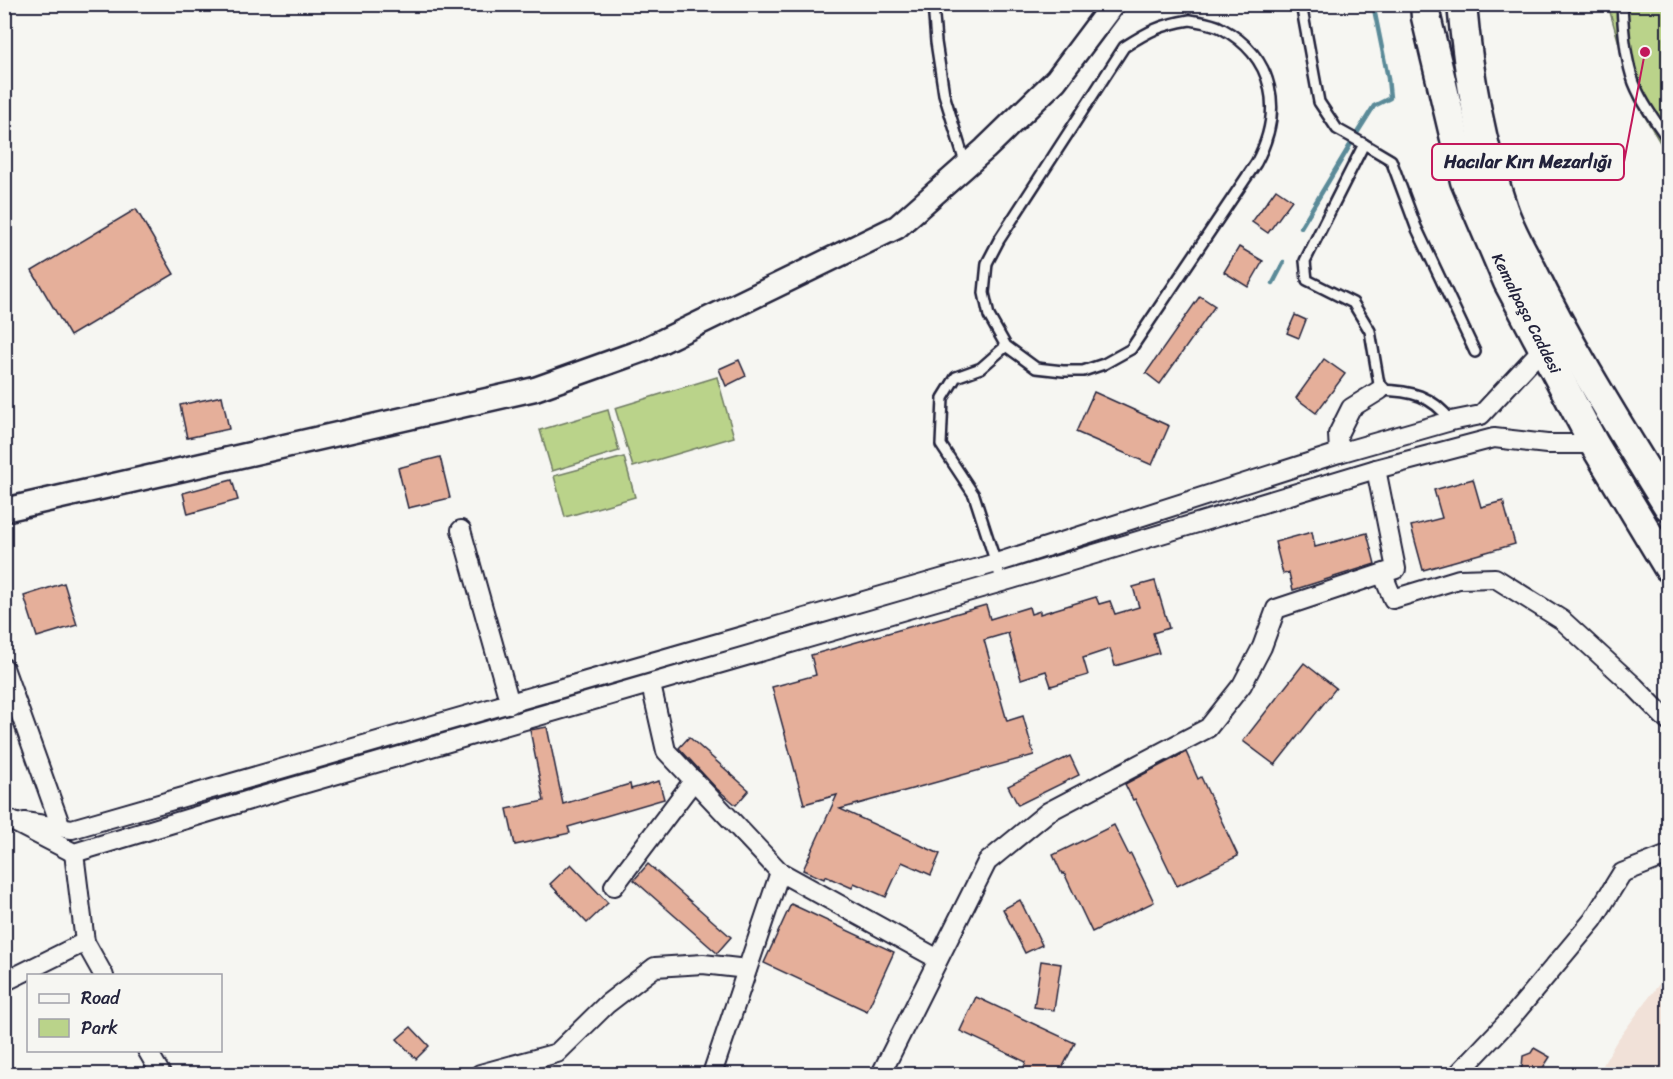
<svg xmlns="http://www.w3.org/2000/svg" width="1673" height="1079" font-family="Sriracha,sans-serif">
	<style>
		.built { fill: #f1e1d8 }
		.green { fill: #bad38a; stroke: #6e7a62; stroke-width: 1.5 }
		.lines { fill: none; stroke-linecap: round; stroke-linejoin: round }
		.stream { stroke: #5a8a98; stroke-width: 4.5 }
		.building { fill: #e5af9a; stroke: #22223b; stroke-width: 1.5 }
		.service-casing { stroke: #22223b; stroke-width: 14 }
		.minor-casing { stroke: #22223b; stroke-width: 22 }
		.tertiary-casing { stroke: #22223b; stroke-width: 27 }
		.primary-casing { stroke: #22223b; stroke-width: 33 }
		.service { stroke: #f6f6f2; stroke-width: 9 }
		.minor { stroke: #f6f6f2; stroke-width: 18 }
		.tertiary { stroke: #f6f6f2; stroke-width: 22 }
		.primary { stroke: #f6f6f2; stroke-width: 28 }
		.labels { text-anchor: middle; stroke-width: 5; stroke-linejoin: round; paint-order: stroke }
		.street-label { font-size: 16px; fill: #22223b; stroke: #f6f6f2 }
		.leader { fill: none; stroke: #c2185b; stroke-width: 2 }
		.callout-dot { fill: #c2185b; stroke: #f6f6f2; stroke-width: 2 }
		.callout { fill: #f6f6f2; stroke: #c2185b; stroke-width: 2 }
		.callout-label { font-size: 18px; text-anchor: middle; font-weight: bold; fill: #22223b }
	</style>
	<rect width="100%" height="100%" fill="#f6f6f2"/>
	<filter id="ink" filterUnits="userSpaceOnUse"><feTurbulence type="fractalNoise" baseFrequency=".0167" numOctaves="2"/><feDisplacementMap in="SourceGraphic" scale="12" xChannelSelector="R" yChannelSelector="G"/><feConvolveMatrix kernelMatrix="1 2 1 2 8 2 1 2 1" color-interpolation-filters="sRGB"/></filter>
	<g filter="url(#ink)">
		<polygon class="built" points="1668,972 1668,1074 1598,1074 1616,1042"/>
		<g class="green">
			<polygon points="1608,5 1668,5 1668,156 1635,100"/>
			<polygon points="717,377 734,437 633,467 615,408"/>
			<polygon points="608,410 619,451 552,471 540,430"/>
			<polygon points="624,457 635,497 565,517 554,476"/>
		</g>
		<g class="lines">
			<g class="stream">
				<polyline points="1357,133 1374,106 1390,98 1388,78 1373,4"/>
				<polyline points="1301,227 1352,142"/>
				<polyline points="1273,283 1284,262"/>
			</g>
		</g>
		<g class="building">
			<polygon points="1276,189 1292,200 1268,233 1252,222"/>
			<polygon points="136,209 174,274 70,336 32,271"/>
			<polygon points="1239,247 1263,261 1248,287 1224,272"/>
			<polygon points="1200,296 1215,306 1160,384 1146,373"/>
			<polygon points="1295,315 1306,320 1299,338 1287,333"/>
			<polygon points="1324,359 1345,374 1316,413 1296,398"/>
			<polygon points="739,360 746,376 726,386 719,369"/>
			<polygon points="1094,392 1169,426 1152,465 1076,432"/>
			<polygon points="222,396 229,429 187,438 180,405"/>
			<polygon points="440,457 450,498 408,508 398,468"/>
			<polygon points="1473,479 1481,507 1503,501 1515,544 1423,570 1411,526 1442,518 1434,490"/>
			<polygon points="232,480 238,500 188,514 183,493"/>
			<polygon points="1312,532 1315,547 1367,533 1375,564 1293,590 1289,573 1283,574 1275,542"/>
			<polygon points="1155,581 1169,628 1153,633 1159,653 1115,666 1110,649 1083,658 1088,675 1051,686 1046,671 1021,679 1008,633 984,640 1007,721 1023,716 1034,755 840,809 940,854 931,875 902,862 886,897 854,883 852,888 825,876 824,879 803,870 837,795 804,804 772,687 816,675 811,655 986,605 990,619 1029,607 1031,614 1040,611 1040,614 1096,597 1099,604 1110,601 1115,614 1139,607 1133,587"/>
			<polygon points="64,583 77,625 37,637 24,596"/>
			<polygon points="1304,663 1336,688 1275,765 1243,741"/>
			<polygon points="547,727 563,804 630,784 631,789 659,781 664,799 568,827 570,833 515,845 507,809 544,801 530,730"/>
			<polygon points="689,737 749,790 736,805 717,789 679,748"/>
			<polygon points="1186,752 1198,779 1201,777 1238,856 1177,886 1135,799 1133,800 1125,784"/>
			<polygon points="1070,756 1079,775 1018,805 1008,786"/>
			<polygon points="1114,825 1129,855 1131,854 1154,902 1092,932 1064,873 1062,874 1053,855"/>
			<polygon points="571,864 608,903 587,923 550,884"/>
			<polygon points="648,864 731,937 717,953 634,880"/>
			<polygon points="1020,900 1042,945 1025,953 1003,909"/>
			<polygon points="791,904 894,952 867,1011 764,963"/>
			<polygon points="1041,961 1061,964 1054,1010 1034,1007"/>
			<polygon points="976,997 1075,1043 1059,1074 1021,1074 1026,1062 960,1031"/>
			<polygon points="411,1027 429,1046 416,1059 397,1039"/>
			<polygon points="1534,1048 1550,1057 1539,1074 1517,1074 1522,1067 1523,1056 1531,1053"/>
		</g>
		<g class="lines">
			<g class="service-casing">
				<g id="service">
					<polyline points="933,4 936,42 944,94 966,166"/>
					<polyline points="1301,4 1319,102 1337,129 1364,144"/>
					<path d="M 1622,4 C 1623,30 1625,59 1634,83 C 1642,103 1656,122 1668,139"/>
					<path d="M 1190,20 C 1200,22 1212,23 1221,28 C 1275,57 1284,111 1256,163 L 1131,349 L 1104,364 L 1083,371 L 1063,371 L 1036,368 L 1006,346 L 989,316 L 984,293 L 987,263 L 999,240 L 1124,47 C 1149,31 1160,25 1190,20 Z"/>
					<path d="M 1451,421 C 1432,395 1411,391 1380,390 L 1370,331 L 1353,303 L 1307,280 L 1305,261 L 1364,144 L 1391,160 L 1416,227 L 1475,352"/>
					<polyline points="1002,582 974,495 941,445 943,398 956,377 981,368 1006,346"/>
				</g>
			</g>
			<g class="minor-casing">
				<g id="minor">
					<polyline points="1339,453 1338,434 1351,408 1380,390"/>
					<polyline points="461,530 510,704"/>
					<polyline points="1383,575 1393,599 1459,579 1495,578 1562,620 1634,686 1668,721"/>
					<polyline points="4,668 61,827"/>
					<polyline points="651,685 666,751 780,872 712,1074"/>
					<polyline points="10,820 74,853 286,789 1012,579 1376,469 1494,438 1547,444 1594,444"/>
					<polyline points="24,822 72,829 996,563 1339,453 1451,421 1481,415 1543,348"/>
					<polyline points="74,853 85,942 104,976"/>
					<polyline points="780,872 938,959"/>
					<polyline points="614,886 694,780"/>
					<polyline points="4,982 85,942"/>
					<polyline points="147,1050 161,1074"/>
					<polyline points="480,1074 557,1053 607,1004 655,967 703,964 747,969"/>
					<polyline points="881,1074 987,862 1048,812 1208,728 1242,685 1262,647 1276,609 1396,569 1376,469"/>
					<polyline points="1458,1074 1511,1018 1593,920 1622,873 1668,855"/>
				</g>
			</g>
			<g class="tertiary-casing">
				<polyline id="tertiary" points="4,510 535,389 644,350 897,227 985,149 1056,80 1113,4"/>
			</g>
			<g class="primary-casing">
				<g id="primary">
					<polyline points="1425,4 1426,17 1465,181 1508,282 1594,444 1668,567"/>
					<path d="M 1462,4 C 1468,74 1480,142 1503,209 C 1510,230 1522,250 1532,270 C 1572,352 1621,429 1668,506"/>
				</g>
			</g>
			<use href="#service" class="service"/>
			<use href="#minor" class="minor"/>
			<use href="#tertiary" class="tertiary"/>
			<use href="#primary" class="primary"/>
		</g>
	</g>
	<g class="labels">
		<g class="street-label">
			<text transform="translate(1527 313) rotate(63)" y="6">Kemalpaşa Caddesi</text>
		</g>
	</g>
	<path class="leader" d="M1645 52L1624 162"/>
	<circle class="callout-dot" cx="1645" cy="52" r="6"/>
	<rect class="callout" x="1432" y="144" width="192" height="36" rx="6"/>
	<g class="callout-label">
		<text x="1528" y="168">Hacılar Kırı Mezarlığı</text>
	</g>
	<rect width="1673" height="1079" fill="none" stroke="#f6f6f2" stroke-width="24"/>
	<rect x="12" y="12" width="1649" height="1055" fill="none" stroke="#22223b" stroke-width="2" filter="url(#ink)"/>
	<rect x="27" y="974" width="195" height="78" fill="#f6f6f2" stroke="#a1a1a9" stroke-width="1.5"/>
	<rect x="39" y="994" width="30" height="9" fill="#f6f6f2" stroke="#a1a1a9" stroke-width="1.5"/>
	<text x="81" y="1004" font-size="18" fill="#22223b">Road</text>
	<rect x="39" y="1019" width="30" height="18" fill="#bad38a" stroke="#a1a1a9" stroke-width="1.5"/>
	<text x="81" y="1034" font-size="18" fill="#22223b">Park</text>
</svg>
